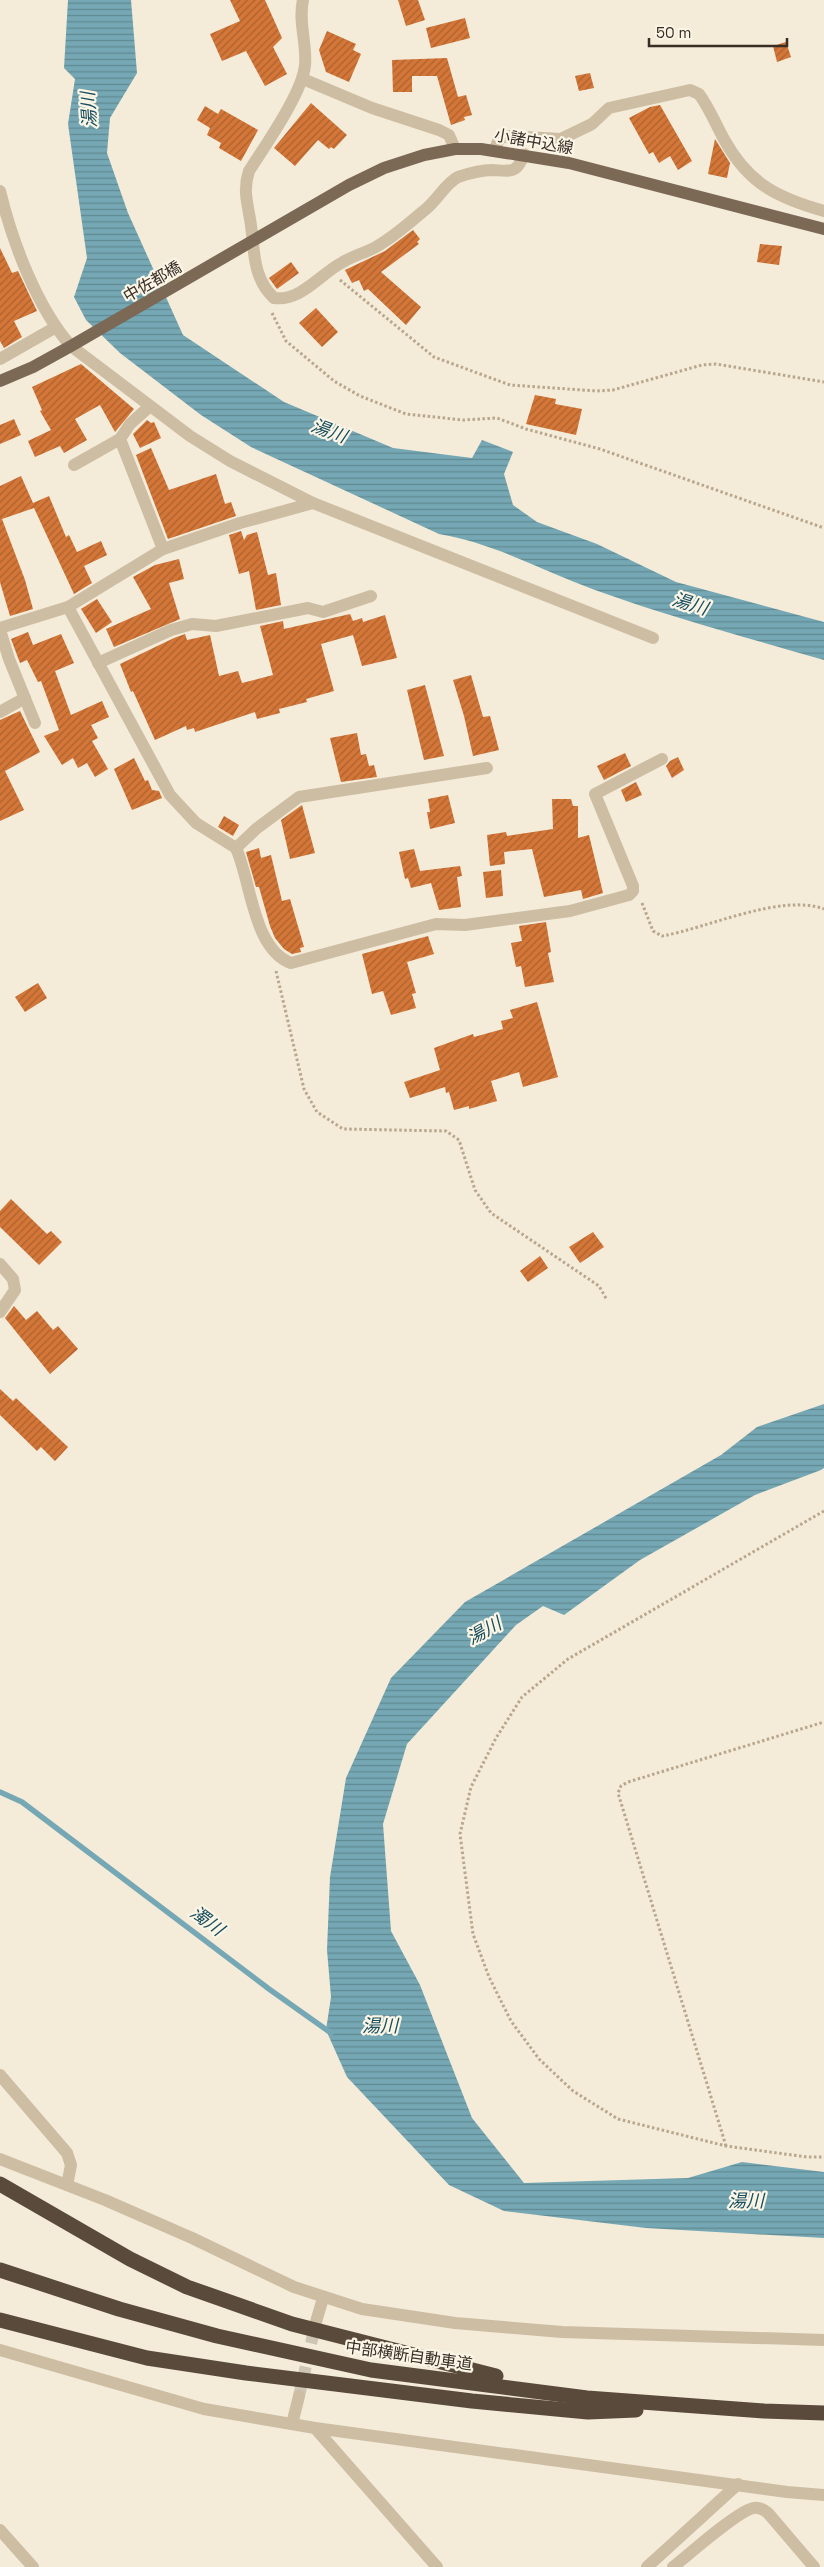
<svg xmlns="http://www.w3.org/2000/svg" width="824" height="2567" font-family="'Space Grotesk','Noto Sans JP',sans-serif">
	<style>
		.water { fill: url(#water-rules) }
		.lines { fill: none; stroke-linecap: round; stroke-linejoin: round }
		.stream { stroke: #75a8b4; stroke-width: 5.5 }
		.building { fill: url(#building-hatch) }
		.minor-tunnel { stroke: #cec5b5; stroke-width: 12; stroke-dasharray: 12 6; stroke-linecap: butt }
		.path { stroke: #b9a78d; stroke-width: 3; stroke-dasharray: 2.5 2.5; stroke-linecap: butt }
		.minor { stroke: #cdbda3; stroke-width: 12 }
		.major { stroke: #7b6855; stroke-width: 12 }
		.highway { stroke: #5a4a3c; stroke-width: 15 }
		.labels { text-anchor: middle; stroke-width: 4.5; stroke-linejoin: round; paint-order: stroke }
		.street-label { font-size: 16px; fill: #382e26; stroke: #fbf5e6 }
		.water-label { font-size: 18px; font-style: italic; fill: #174e5e; stroke: #fbf5e6 }
	</style>
	<defs>
		<pattern id="water-rules" width="6" height="5" patternUnits="userSpaceOnUse" patternTransform="scale(1.25)"><rect width="6" height="5" fill="#75a8b4"/><path d="M0 2.5h6" fill="none" stroke="#618992"/></pattern>
		<pattern id="building-hatch" width="6" height="6" patternUnits="userSpaceOnUse" patternTransform="scale(1.25)"><rect width="6" height="6" fill="#d37638"/><path d="M-1 1l2-2M0 6l6-6M5 7l2-2" fill="none" stroke="#ac612f"/></pattern>
	</defs>
	<rect width="100%" height="100%" fill="#f4ebd9"/>
	<g class="water">
		<path d="M 68,0 L 131,0 L 137,73 L 110,118 L 107,153 L 128,213 L 183,335 L 284,402 L 393,448 L 472,458 L 482,440 L 513,452 L 504,474 L 513,505 L 537,522 L 597,544 L 676,582 L 824,622 L 824,660 C 748,638 670,617 595,590 C 543,571 494,543 439,534 L 251,447 L 201,415 L 120,353 L 86,320 L 74,297 L 87,258 L 68,124 L 75,79 L 64,68 Z"/>
		<polygon points="824,1404 824,1468 821,1470 755,1495 640,1560 564,1615 543,1606 516,1625 407,1744 383,1824 391,1931 420,1985 472,2118 524,2183 688,2178 742,2162 824,2172 824,2238 646,2228 504,2211 449,2185 347,2077 326,2030 331,1997 327,1950 330,1877 346,1778 391,1678 465,1602 721,1455 757,1427"/>
	</g>
	<g class="lines">
		<polyline class="stream" points="0,1792 22,1802 269,1989 331,2033"/>
	</g>
	<g class="building">
		<polygon points="230,0 265,0 282,38 273,47 287,74 265,86 246,51 222,61 210,34 240,21"/>
		<polygon points="398,0 418,0 425,20 406,26"/>
		<polygon points="465,18 470,38 431,48 426,28"/>
		<polygon points="327,31 356,44 353,50 361,54 349,82 326,72 319,50"/>
		<polygon points="786,42 791,57 777,62 773,46"/>
		<polygon points="447,58 458,97 466,95 472,115 464,117 465,120 451,125 437,76 412,76 412,92 393,92 392,60"/>
		<polygon points="590,73 594,88 579,91 575,76"/>
		<polygon points="311,103 347,135 334,149 331,147 329,149 318,140 295,166 274,148"/>
		<polygon points="660,105 692,161 678,170 670,156 659,163 653,152 649,154 629,118 650,107"/>
		<polygon points="205,106 218,114 221,109 258,130 241,161 219,148 221,143 207,135 210,128 197,120"/>
		<polygon points="715,139 730,163 727,178 708,174"/>
		<polygon points="413,230 420,239 417,242 419,244 381,272 421,307 406,325 368,289 364,291 359,280 352,283 345,270 385,251"/>
		<polygon points="760,244 782,246 779,265 757,262"/>
		<polygon points="0,248 12,273 18,271 37,311 14,321 22,337 4,348 0,341"/>
		<polygon points="291,262 299,273 277,289 269,278"/>
		<polygon points="316,308 338,332 322,347 299,323"/>
		<polygon points="81,364 134,409 115,432 100,405 75,419 87,440 64,453 60,446 35,457 28,441 51,430 40,411 42,410 32,387"/>
		<polygon points="535,395 556,399 555,404 582,409 576,435 526,424"/>
		<polygon points="14,419 21,435 0,444 0,425"/>
		<polygon points="147,420 151,423 154,422 161,438 140,448 133,434"/>
		<polygon points="151,448 169,490 216,474 225,504 231,502 236,516 168,539 136,455"/>
		<polygon points="21,476 33,503 49,496 66,537 69,535 77,552 101,541 107,555 84,566 92,583 74,594 34,508 2,519 25,580 33,609 10,616 0,582 0,486"/>
		<polygon points="241,531 244,540 247,535 257,532 268,575 276,573 281,605 256,610 249,571 239,574 229,535"/>
		<polygon points="179,559 184,579 169,583 180,619 114,647 106,629 151,609 133,577 155,565"/>
		<polygon points="97,599 112,622 96,633 81,609"/>
		<polygon points="350,614 353,621 362,618 363,622 385,615 397,658 362,666 353,635 321,644 334,691 306,699 307,702 279,709 280,713 257,719 255,712 195,732 194,728 187,730 186,726 155,740 133,691 131,692 120,664 174,638 185,634 187,640 210,635 219,676 238,671 242,683 273,675 260,626 283,621 284,629"/>
		<polygon points="28,632 33,645 61,634 74,663 55,671 71,715 102,701 109,717 91,725 98,738 92,741 108,769 95,777 87,763 78,768 73,758 62,765 44,736 59,730 41,681 38,682 27,660 20,663 11,639"/>
		<polygon points="471,675 483,717 490,716 499,750 473,756 464,716 453,680"/>
		<polygon points="425,685 444,756 424,760 407,690"/>
		<polygon points="20,711 40,752 5,771 24,810 0,821 0,720"/>
		<polygon points="357,733 361,755 366,754 369,766 374,765 377,777 341,782 330,738"/>
		<polygon points="625,753 631,766 604,780 597,766"/>
		<polygon points="678,757 684,770 672,778 666,766 670,761"/>
		<polygon points="134,758 145,781 148,780 152,790 159,791 162,798 132,810 114,769"/>
		<polygon points="636,782 642,795 626,802 621,790"/>
		<polygon points="448,795 455,823 430,829 427,812 430,812 428,799"/>
		<polygon points="552,799 571,799 573,806 578,806 578,838 589,835 603,893 583,899 581,890 544,897 532,849 504,852 505,864 490,866 487,835 506,832 507,836 553,829"/>
		<polygon points="302,805 315,853 290,859 281,820"/>
		<polygon points="224,816 239,825 233,836 218,827"/>
		<polygon points="259,848 261,858 271,855 282,901 290,899 304,947 300,948 301,952 292,954 284,949 275,938 270,926 259,887 256,887 246,852"/>
		<polygon points="414,849 420,871 460,866 462,876 457,877 461,907 439,910 431,883 411,888 408,878 405,879 399,852"/>
		<polygon points="501,870 503,896 486,898 483,872"/>
		<polygon points="546,922 551,952 548,953 554,982 525,987 521,966 516,967 511,943 522,941 519,926"/>
		<polygon points="428,936 434,954 407,962 416,993 412,994 416,1008 391,1015 383,991 372,994 362,954"/>
		<polygon points="38,983 47,998 25,1012 15,997"/>
		<polygon points="537,1002 558,1077 523,1087 519,1072 491,1081 497,1101 469,1109 469,1106 454,1110 449,1092 446,1093 445,1087 410,1098 404,1082 440,1070 434,1048 473,1034 474,1037 503,1029 501,1021 513,1018 510,1010"/>
		<polygon points="11,1199 47,1234 51,1231 62,1242 39,1265 0,1227 0,1211"/>
		<polygon points="593,1232 604,1247 580,1263 569,1247"/>
		<polygon points="540,1256 548,1268 528,1282 520,1271"/>
		<polygon points="14,1306 26,1320 37,1311 53,1330 58,1326 78,1349 50,1374 5,1318"/>
		<polygon points="0,1389 13,1401 16,1398 68,1447 55,1461 41,1447 37,1451 0,1415"/>
	</g>
	<g class="lines">
		<polyline class="minor-tunnel" points="299,2396 316,2322"/>
		<g class="path">
			<polyline points="340,280 434,357 510,385 597,391 613,390 702,365 716,364 824,382"/>
			<polyline points="272,313 286,341 334,381 360,396 406,414 463,420 497,418 526,429 600,449 824,528"/>
			<path d="M 642,903 L 653,931 L 662,936 C 708,928 781,893 824,909"/>
			<polyline points="276,971 304,1089 317,1112 343,1129 446,1131 459,1140 475,1190 491,1213 599,1286 607,1300"/>
			<polyline points="824,1511 568,1659 522,1697 496,1738 471,1787 460,1834 473,1934 489,1977 511,2021 539,2059 573,2091 618,2119 726,2146 807,2157 824,2157"/>
			<polyline points="726,2146 618,1793 621,1786 628,1782 824,1722"/>
		</g>
		<g class="minor">
			<path d="M 303,0 C 298,22 307,43 305,65 C 303,92 265,146 249,171 C 243,189 247,201 250,219 C 255,247 251,277 274,298 C 301,302 321,273 343,262 C 353,256 364,253 374,248 C 393,238 410,222 426,209 C 437,200 447,182 458,177 C 467,174 483,170 492,170 C 511,171 517,174 524,154"/>
			<polyline points="303,79 372,108 439,130 449,135 455,149"/>
			<path d="M 494,151 L 499,139 L 507,136 L 561,139 L 592,124 L 609,108 L 690,90 L 699,94 C 710,109 716,125 725,141 C 749,184 778,198 824,211"/>
			<path d="M 0,191 C 12,241 37,308 71,346 L 190,436 L 230,461 L 313,503 L 653,638"/>
			<polyline points="0,359 56,327"/>
			<polyline points="149,407 130,424 120,439 163,549"/>
			<polyline points="74,465 120,439"/>
			<path d="M 68,607 L 170,795 L 196,823 L 236,848 C 251,881 253,949 291,963 L 436,924 L 465,925 L 570,911 L 629,895 L 633,891 L 633,886 L 595,794 L 662,759"/>
			<polyline points="0,628 68,607 163,549 240,523 313,503"/>
			<polyline points="0,630 9,659 35,723"/>
			<polyline points="98,663 171,630 192,624 216,626 308,608 323,612 371,596"/>
			<polyline points="0,712 25,698"/>
			<polyline points="236,848 256,829 299,797 487,768"/>
			<polyline points="0,1264 13,1279 15,1290 0,1312"/>
			<polyline points="0,2075 67,2153 71,2165 67,2185"/>
			<polyline points="0,2159 105,2200 192,2238 294,2287 362,2309 455,2323 562,2332 824,2340"/>
			<polyline points="316,2322 323,2298"/>
			<polyline points="0,2350 204,2409 315,2428 787,2492 824,2495"/>
			<polyline points="292,2424 299,2396"/>
			<polyline points="315,2428 437,2567"/>
			<polyline points="0,2530 33,2567"/>
			<polyline points="647,2567 738,2484"/>
			<path d="M 673,2567 C 687,2556 740,2509 754,2508 C 760,2507 764,2510 768,2513 L 814,2567"/>
		</g>
		<polyline class="major" points="0,381 33,367 71,346 349,185 384,168 424,155 455,149 481,149 569,163 824,229"/>
		<g class="highway">
			<polyline points="0,2184 130,2259 187,2287 292,2324 496,2376"/>
			<polyline points="0,2270 119,2309 217,2336 371,2370 587,2398 764,2411 824,2413"/>
			<polyline points="0,2320 147,2358 246,2373 472,2401 588,2412 636,2410"/>
		</g>
	</g>
	<g class="labels">
		<g class="street-label">
			<text transform="translate(534 141) rotate(10)" y="6">小諸中込線</text>
			<text transform="translate(152 281) rotate(-30)" y="6">中佐都橋</text>
			<text transform="translate(409 2355) rotate(8)" y="6">中部横断自動車道</text>
		</g>
		<g class="water-label">
			<text transform="translate(89 110) rotate(-94)" y="6">湯川</text>
			<text transform="translate(329 431) rotate(20)" y="6">湯川</text>
			<text transform="translate(690 604) rotate(17)" y="6">湯川</text>
			<text transform="translate(484 1631) rotate(-29)" y="6">湯川</text>
			<text transform="translate(207 1921) rotate(37)" y="6">濁川</text>
			<text x="380" y="2032">湯川</text>
			<text x="746" y="2207">湯川</text>
		</g>
	</g>
	<path d="M649 38v8h138v-8" fill="none" stroke="#382e26" stroke-width="2.5"/>
	<text x="656" y="38" font-size="15" fill="#382e26" stroke="#fbf5e6" stroke-width="4" paint-order="stroke">50 m</text>
</svg>
